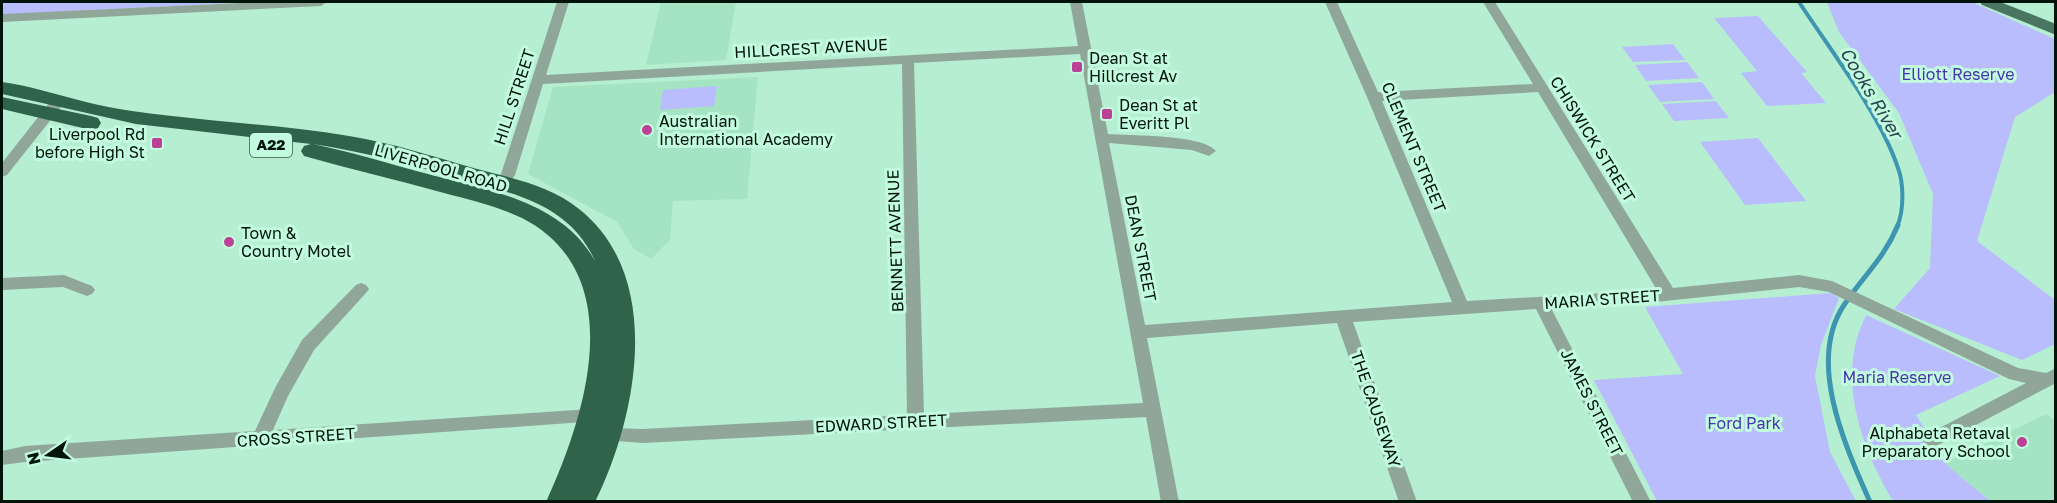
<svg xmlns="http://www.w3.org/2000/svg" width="2057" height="503" font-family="'Golos Text',sans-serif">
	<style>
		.built { fill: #a5e4c3 }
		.green { fill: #b9bdfd }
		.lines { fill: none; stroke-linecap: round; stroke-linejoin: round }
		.stream-far1 { stroke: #3d95b0; stroke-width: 4 }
		.stream { stroke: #3d95b0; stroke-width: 5 }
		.minor { fill: #8fa699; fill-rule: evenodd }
		.major { fill: #4a7560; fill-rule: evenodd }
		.highway { fill: #2f644b; fill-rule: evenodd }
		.poi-dot { fill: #ba4195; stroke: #c3fbde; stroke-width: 2 }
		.labels { text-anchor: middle; stroke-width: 6; stroke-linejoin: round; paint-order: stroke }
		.shield { fill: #c3fbde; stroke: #3b594a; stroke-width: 1.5 }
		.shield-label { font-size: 15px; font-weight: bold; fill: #01140a }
		.street-label { font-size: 16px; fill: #01140a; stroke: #c3fbde }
		.poi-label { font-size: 16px; fill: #01140a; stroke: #c3fbde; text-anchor: start }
		.park-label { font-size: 16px; fill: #4635ae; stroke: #c3fbde }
		.water-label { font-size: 18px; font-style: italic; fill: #2b4650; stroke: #c3fbde }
	</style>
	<rect width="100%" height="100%" fill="#b6eed1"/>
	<g class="built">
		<polygon points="661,2 736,2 726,60 646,65"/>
		<polygon points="758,77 747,199 673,201 670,240 651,259 634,249 617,222 528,174 553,87"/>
		<polygon points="2046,414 2055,421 2055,501 1990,501 1945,463"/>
	</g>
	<g class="green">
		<polygon points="2,2 252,2 2,15"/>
		<polygon points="1827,2 1972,2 2055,39 2055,92 2015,117 1977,241 2055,300 2055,344 2022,360 1894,309 1930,268 1933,194 1899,113 1839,32"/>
		<polygon points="1758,16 1807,72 1801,73 1826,103 1767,106 1741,73 1757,71 1714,18"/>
		<polygon points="1673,44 1685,60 1633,62 1622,47"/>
		<polygon points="1687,62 1699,78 1646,81 1635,65"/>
		<polygon points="1702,82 1714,99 1660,102 1648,85"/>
		<polygon points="717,86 714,106 660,110 663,90"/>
		<polygon points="1716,101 1729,118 1674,121 1662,104"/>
		<polygon points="1758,138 1806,201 1745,205 1700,142"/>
		<polygon points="1831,293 1839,298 1821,345 1815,376 1830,452 1856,501 1657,501 1594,380 1683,374 1645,307"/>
		<path d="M 1866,315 L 2000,376 L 1916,415 L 1947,465 L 1990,501 L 1893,501 C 1866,456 1844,400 1855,346 C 1857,335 1862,325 1866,315 Z"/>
	</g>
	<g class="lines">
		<path class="stream-far1" d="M 1799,2 C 1831,51 1880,114 1898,168 C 1904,184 1904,211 1897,227"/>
		<path class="stream" d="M 1870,502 C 1846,447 1806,362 1844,305 C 1863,276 1884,259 1898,225"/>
		<g class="minor">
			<polygon points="259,2 327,2 321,6 2,22 2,14"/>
			<path d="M 557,2 L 569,2 L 546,75 L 1078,46 L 1070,2 L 1082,2 L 1108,134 C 1131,136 1202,134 1216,151 L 1209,156 L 1192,150 L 1109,143 L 1145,325 L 1452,302 L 1367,97 L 1325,2 L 1337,2 L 1378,92 L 1533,84 L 1483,2 L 1495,2 L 1673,288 L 1799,275 L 1832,281 L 2018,368 L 2046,373 L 2056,368 L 2056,383 L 1938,445 L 1932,447 L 1926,445 L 1923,440 L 1926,435 L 2026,383 L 2009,379 L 1829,292 L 1799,287 L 1655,302 L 1551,308 L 1651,502 L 1633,502 L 1536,309 L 1353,322 L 1417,502 L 1399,502 L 1337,323 L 1147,338 L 1179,502 L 1161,502 L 1146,417 L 643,443 L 603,440 L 600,435 L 603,430 L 609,428 L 643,429 L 907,415 L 902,64 L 543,84 L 515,175 L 496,203 L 486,203 L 484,199 L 501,174 ZM 1080,54 L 1143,403 L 924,414 L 914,63 ZM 1538,92 L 1657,290 L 1467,301 L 1382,101 Z"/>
			<polygon points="59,96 66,100 64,103 7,175 2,177 2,163 54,97"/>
			<polygon points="64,275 92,286 95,290 92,294 87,296 63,287 2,290 2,278"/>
			<polygon points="361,283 366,285 369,289 366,293 314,350 288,396 273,430 591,409 597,411 599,416 597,421 25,462 2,465 2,451 25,446 255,431 275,388 302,340 356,285"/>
		</g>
		<polygon class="major" points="1980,2 2000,2 2056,24 2056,35 1982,5"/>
		<g class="highway">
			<path d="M 2,82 C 31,86 58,95 86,102 C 114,109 143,113 172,116 C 231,123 290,126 349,136 C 393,143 435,157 477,169 C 511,178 551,186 579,209 C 665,277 637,417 595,502 L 546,502 C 586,415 631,274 522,218 C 497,206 470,200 444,193 C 397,180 350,169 304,156 L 301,151 L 304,146 L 311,144 L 136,124 L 2,94 ZM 313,144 C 365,152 414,165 464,180 C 497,189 534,197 561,218 C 576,229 588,245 595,261 C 561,200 486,190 424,173 C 387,163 351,152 313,144 Z"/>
			<polygon points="2,97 91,116 98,118 101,123 98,128 91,130 2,109"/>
		</g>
	</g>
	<g class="poi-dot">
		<rect x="1071" y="61" width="12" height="12" rx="3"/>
		<rect x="1101" y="108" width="12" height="12" rx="3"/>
		<circle cx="647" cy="130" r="6"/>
		<rect x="151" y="137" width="12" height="12" rx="3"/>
		<circle cx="229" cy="242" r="6"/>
		<circle cx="2022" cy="442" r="6"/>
	</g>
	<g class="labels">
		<rect class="shield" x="250" y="133" width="42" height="24" rx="4.5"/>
		<g class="shield-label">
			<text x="271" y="150">A22</text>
		</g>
		<g class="street-label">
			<text transform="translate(811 48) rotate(-3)" y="6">HILLCREST AVENUE</text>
			<text transform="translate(514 97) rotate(-72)" y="6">HILL STREET</text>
			<text transform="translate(1593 139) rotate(58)" y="6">CHISWICK STREET</text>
			<text transform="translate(1414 147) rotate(67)" y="6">CLEMENT STREET</text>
			<text transform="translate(441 168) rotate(16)" y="6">LIVERPOOL ROAD</text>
			<text transform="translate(895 241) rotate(-92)" y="6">BENNETT AVENUE</text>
			<text transform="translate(1141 248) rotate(79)" y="6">DEAN STREET</text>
			<text transform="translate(1602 299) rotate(-4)" y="6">MARIA STREET</text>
			<text transform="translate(1592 402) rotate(63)" y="6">JAMES STREET</text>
			<text transform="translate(1376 409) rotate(71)" y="6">THE CAUSEWAY</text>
			<text transform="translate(881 423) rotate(-3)" y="6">EDWARD STREET</text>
			<text transform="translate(296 437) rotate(-4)" y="6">CROSS STREET</text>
		</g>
		<g class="poi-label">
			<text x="1089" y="64">Dean St at<tspan x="1089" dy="18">Hillcrest Av</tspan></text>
			<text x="1119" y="111">Dean St at<tspan x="1119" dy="18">Everitt Pl</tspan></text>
			<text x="659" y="127">Australian<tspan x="659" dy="18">International Academy</tspan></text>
			<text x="145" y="140" text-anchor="end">Liverpool Rd<tspan x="145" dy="18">before High St</tspan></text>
			<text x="241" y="239">Town &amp;<tspan x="241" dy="18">Country Motel</tspan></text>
			<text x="2010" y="439" text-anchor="end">Alphabeta Retaval<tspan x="2010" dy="18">Preparatory School</tspan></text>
		</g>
		<g class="park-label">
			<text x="1958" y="80">Elliott Reserve</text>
			<text x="1897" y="383">Maria Reserve</text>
			<text x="1744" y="429">Ford Park</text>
		</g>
		<g class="water-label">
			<text transform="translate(1871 93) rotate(59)" y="6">Cooks River</text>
		</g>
	</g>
	<rect width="2057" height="503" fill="none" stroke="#01140a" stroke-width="6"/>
	<g transform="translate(48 455) rotate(256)" stroke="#c3fbde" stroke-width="4.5" paint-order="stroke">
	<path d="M0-4.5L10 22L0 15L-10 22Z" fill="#01140a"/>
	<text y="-9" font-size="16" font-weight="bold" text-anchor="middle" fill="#01140a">N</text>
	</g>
</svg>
